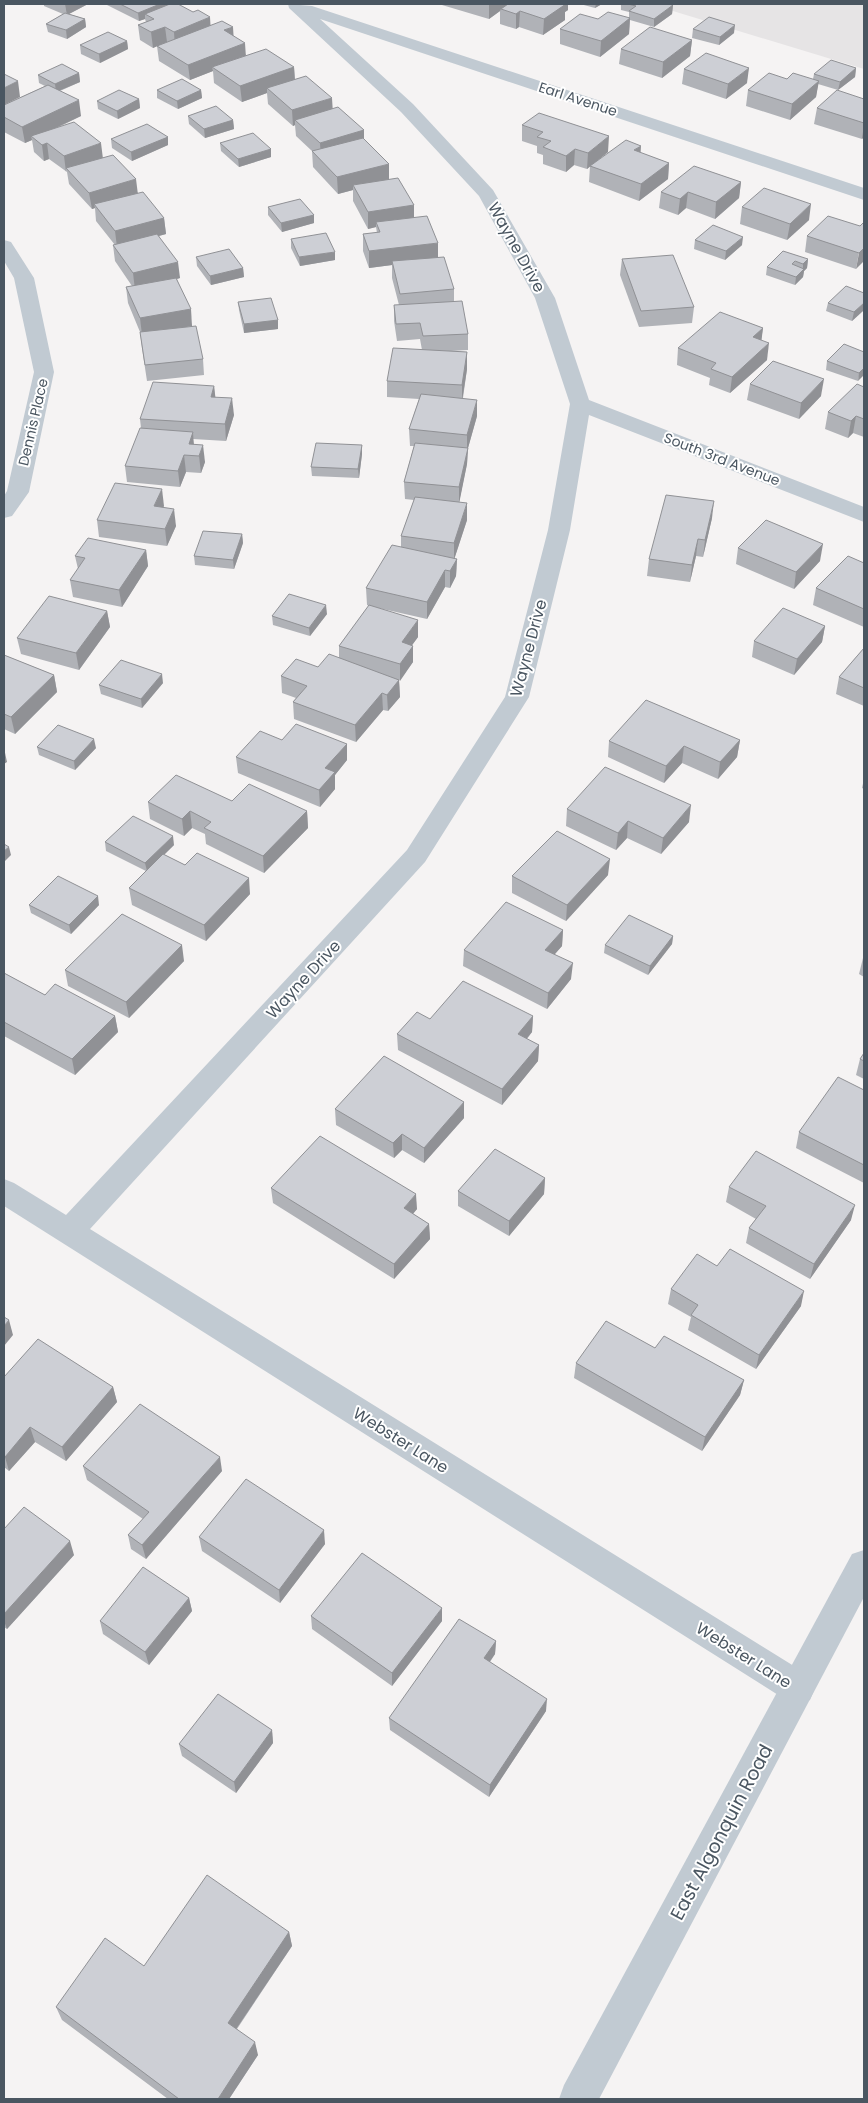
<svg xmlns="http://www.w3.org/2000/svg" width="868" height="2103" font-family="Poppins,sans-serif">
	<style>
		.education { fill: #e6e4e5 }
		.lines { fill: none; stroke-linecap: round; stroke-linejoin: round }
		.minor { fill: #c1cad2; fill-rule: evenodd }
		.tertiary { fill: #c1cad2; fill-rule: evenodd }
		.wall { fill: #b0b2b7 }
		.shaded-wall { fill: #909195 }
		.building { fill: #cdcfd5; stroke: #909195 }
		.labels { text-anchor: middle; stroke-width: 4; stroke-linejoin: round; paint-order: stroke }
		.far-street-label { font-size: 14px; fill: #4a5661; stroke: #fff }
		.street-label { font-size: 16px; fill: #4a5661; stroke: #fff }
		.near-street-label { font-size: 19px; fill: #4a5661; stroke: #fff }
	</style>
	<rect width="100%" height="100%" fill="#f5f3f3"/>
	<polygon class="education" points="650,4 864,4 864,69"/>
	<g class="lines">
		<g class="minor">
			<polygon points="288,4 312,6 864,188 864,200 320,19 413,104 493,190 555,298 589,400 864,507 864,522 589,415 570,530 529,697 425,862 90,1229 810,1676 815,1688 810,1700 798,1705 786,1700 4,1206 4,1179 14,1183 66,1215 407,850 505,697 548,530 570,404 535,298 479,196 401,112 289,8"/>
			<polygon points="4,240 11,242 34,278 54,372 29,492 12,516 4,518 4,496 7,491 34,372 14,278 4,261"/>
		</g>
		<polygon class="tertiary" points="864,1550 864,1597 599,2099 559,2099 564,2085 852,1554"/>
	</g>
	<g class="wall">
		<polygon points="44,4 88,4 69,14 85,19 86,27 67,39 48,32 46,24 63,14 44,6"/>
		<polygon points="107,4 167,4 167,5 233,36 246,55 294,67 295,79 333,109 364,130 364,139 389,179 414,205 414,217 438,257 454,289 454,302 468,334 468,350 451,351 467,352 467,369 463,398 477,416 468,448 467,464 459,502 467,520 454,559 457,559 456,576 450,588 445,587 427,619 374,607 418,637 412,645 413,662 399,681 400,697 388,711 383,710 356,742 294,719 293,702 296,698 282,693 281,676 318,667 339,658 339,646 369,606 367,605 366,588 401,547 401,536 414,500 405,499 404,482 414,446 410,446 409,429 419,399 387,397 387,381 422,350 420,339 397,341 394,321 394,305 399,305 392,278 392,265 369,268 363,251 363,234 377,233 376,227 368,229 353,201 353,190 338,194 313,167 312,151 296,136 295,125 293,126 268,104 267,93 242,102 214,83 213,71 190,80 159,61 157,46 153,48 140,40 138,25 146,22 145,19 139,21 107,5"/>
		<polygon points="442,4 568,4 568,10 565,12 565,20 543,35 519,27 516,29 500,24 500,11 489,19 442,5"/>
		<polygon points="580,4 602,4 595,8"/>
		<polygon points="621,4 667,4 673,5 672,14 654,27 630,20 629,34 600,57 560,44 560,29 598,19 629,18 629,12 621,10"/>
		<polygon points="693,29 734,33 719,45 692,38"/>
		<polygon points="692,40 690,56 662,78 619,64 621,49"/>
		<polygon points="127,41 128,49 100,63 81,54 80,45"/>
		<polygon points="856,68 855,77 838,90 818,84 816,97 790,120 746,106 748,90 813,79 814,74"/>
		<polygon points="684,69 747,83 726,99 682,84"/>
		<polygon points="79,73 80,82 60,91 81,116 57,128 103,158 138,193 164,218 166,234 159,236 180,278 177,279 192,326 186,327 203,359 204,375 147,381 142,348 140,332 128,303 126,287 132,286 115,261 113,245 115,245 96,221 95,208 92,209 69,184 67,172 49,159 44,161 34,152 32,140 25,143 4,132 4,105 45,86 39,83 38,75"/>
		<polygon points="157,90 201,90 202,98 178,109 157,98"/>
		<polygon points="139,99 140,108 118,119 98,109 97,101"/>
		<polygon points="864,99 864,137 862,139 814,124 817,108"/>
		<polygon points="188,116 233,120 234,129 205,138 189,124"/>
		<polygon points="522,125 608,152 592,165 641,153 669,163 668,179 639,201 589,182 590,166 587,169 574,165 566,172 543,164 543,155 537,153 537,146 522,141"/>
		<polygon points="168,137 168,145 132,161 112,148 111,139"/>
		<polygon points="220,143 271,149 271,157 239,167 221,151"/>
		<polygon points="741,182 739,198 715,219 686,208 678,215 659,208 661,192"/>
		<polygon points="268,207 314,215 314,223 282,232 268,215"/>
		<polygon points="742,207 809,220 787,240 740,224"/>
		<polygon points="864,223 856,269 805,252 807,236 860,226"/>
		<polygon points="291,239 335,260 300,266 291,248"/>
		<polygon points="695,240 742,245 725,260 694,249"/>
		<polygon points="196,257 243,268 244,277 211,285 197,266"/>
		<polygon points="622,259 694,307 692,323 639,327 620,275"/>
		<polygon points="808,259 807,268 804,271 803,277 795,285 766,275 767,267"/>
		<polygon points="864,293 864,310 852,321 826,311 828,303"/>
		<polygon points="238,302 278,320 278,329 244,333 239,310"/>
		<polygon points="763,328 761,340 767,360 730,393 709,385 710,378 677,365 678,348"/>
		<polygon points="864,352 858,381 826,370 827,361"/>
		<polygon points="750,384 821,396 799,419 747,400"/>
		<polygon points="214,386 215,397 234,415 226,441 193,439 194,444 205,462 201,473 186,472 180,487 127,482 125,466 141,428 140,419"/>
		<polygon points="864,387 864,437 853,433 848,438 825,429 828,412"/>
		<polygon points="362,445 362,454 359,478 312,476 311,467"/>
		<polygon points="164,506 163,507 176,526 167,546 99,537 97,520"/>
		<polygon points="712,518 703,557 696,556 690,582 647,576 649,559"/>
		<polygon points="242,534 243,543 234,569 195,565 194,556"/>
		<polygon points="738,548 820,561 794,589 736,564"/>
		<polygon points="146,550 148,566 122,607 73,597 70,580 78,569 75,556"/>
		<polygon points="864,563 864,627 813,605 816,588"/>
		<polygon points="107,611 110,627 79,670 21,654 17,638"/>
		<polygon points="327,614 310,636 273,625 272,616"/>
		<polygon points="825,626 822,642 794,675 752,657 754,641"/>
		<polygon points="864,648 864,706 836,694 839,677"/>
		<polygon points="4,655 54,675 57,692 15,734 4,729"/>
		<polygon points="163,683 142,708 101,694 99,685"/>
		<polygon points="282,740 347,744 347,760 335,775 335,789 320,807 238,773 236,757"/>
		<polygon points="740,740 737,757 718,779 682,763 664,783 608,757 609,741"/>
		<polygon points="37,747 96,748 75,770 39,755"/>
		<polygon points="864,779 864,789 862,788"/>
		<polygon points="232,801 307,811 308,828 264,873 206,844 205,834 192,828 184,836 150,819 148,802"/>
		<polygon points="567,809 689,822 661,854 627,838 616,850 566,826"/>
		<polygon points="105,842 174,845 164,855 185,865 250,894 206,941 132,905 129,888 146,871 106,851"/>
		<polygon points="608,875 566,921 512,893 512,876"/>
		<polygon points="29,905 99,905 71,934 31,913"/>
		<polygon points="563,930 562,946 555,954 571,979 547,1009 463,966 464,950"/>
		<polygon points="673,936 672,944 648,975 604,953 605,945"/>
		<polygon points="864,956 864,977 859,974 863,958"/>
		<polygon points="184,961 129,1018 68,986 65,970"/>
		<polygon points="4,973 45,995 115,1016 118,1032 75,1075 4,1036"/>
		<polygon points="533,1016 532,1032 527,1039 539,1045 538,1061 502,1105 398,1050 397,1034 430,1019"/>
		<polygon points="864,1053 864,1079 856,1075 860,1059"/>
		<polygon points="864,1090 864,1183 796,1148 799,1132"/>
		<polygon points="335,1109 464,1118 424,1163 402,1150 394,1158 336,1125"/>
		<polygon points="545,1178 544,1194 509,1236 458,1206 458,1191"/>
		<polygon points="729,1187 851,1220 810,1279 746,1243 749,1228 756,1219 726,1202"/>
		<polygon points="271,1188 417,1209 413,1214 429,1224 430,1239 394,1279 273,1203"/>
		<polygon points="717,1266 801,1306 756,1369 688,1330 691,1317 668,1304 671,1289"/>
		<polygon points="655,1348 744,1380 740,1395 702,1451 574,1378 576,1363"/>
		<polygon points="4,1377 113,1387 117,1402 66,1461 35,1442 9,1471 4,1467"/>
		<polygon points="83,1466 222,1471 146,1559 131,1549 128,1535 143,1519 87,1480"/>
		<polygon points="4,1529 74,1555 7,1629 4,1627"/>
		<polygon points="199,1537 325,1544 280,1603 202,1551"/>
		<polygon points="189,1598 192,1611 149,1665 103,1634 100,1621"/>
		<polygon points="311,1616 442,1621 392,1686 312,1629"/>
		<polygon points="496,1641 495,1654 490,1662 546,1711 489,1797 390,1730 389,1718"/>
		<polygon points="272,1730 273,1743 236,1793 182,1756 179,1744"/>
		<polygon points="289,1932 292,1946 237,2029 258,2055 229,2099 168,2099 62,2020 56,2007 144,1966"/>
	</g>
	<g class="shaded-wall">
		<polygon points="65,4 88,4 67,15"/>
		<polygon points="160,4 167,4 168,9 145,14 145,19 139,21 138,13"/>
		<polygon points="489,4 511,4 501,9 500,11 489,19"/>
		<polygon points="558,4 568,4 568,10 565,12 565,20 543,35 544,19"/>
		<polygon points="596,4 602,4 595,8"/>
		<polygon points="673,5 672,14 654,27 654,19"/>
		<polygon points="520,11 519,27 516,29 516,14"/>
		<polygon points="210,17 211,32 175,47 174,32"/>
		<polygon points="630,18 629,34 600,57 601,41"/>
		<polygon points="85,19 86,27 67,39 66,30"/>
		<polygon points="735,25 734,33 719,45 720,37"/>
		<polygon points="165,27 167,42 153,48 151,32"/>
		<polygon points="233,27 234,43 224,30"/>
		<polygon points="692,40 690,56 662,78 663,62"/>
		<polygon points="127,41 128,49 100,63 99,54"/>
		<polygon points="245,43 246,58 212,67 213,71 190,80 188,65"/>
		<polygon points="294,67 295,83 267,88 267,93 242,102 240,86"/>
		<polygon points="749,68 747,83 726,99 728,84"/>
		<polygon points="856,68 855,77 838,90 840,82"/>
		<polygon points="79,73 80,82 56,92 55,84"/>
		<polygon points="18,81 20,97 4,105 4,88"/>
		<polygon points="819,81 816,97 790,120 792,104"/>
		<polygon points="201,90 202,98 178,109 177,101"/>
		<polygon points="332,98 333,114 295,120 295,125 293,126 292,110"/>
		<polygon points="139,99 140,108 118,119 117,111"/>
		<polygon points="79,100 81,116 34,138 31,136 32,140 25,143 22,127"/>
		<polygon points="233,120 234,129 205,138 204,129"/>
		<polygon points="864,124 864,137 862,139"/>
		<polygon points="364,130 364,146 321,159 320,143"/>
		<polygon points="609,136 608,152 587,169 588,153"/>
		<polygon points="168,137 168,145 132,161 131,152"/>
		<polygon points="47,143 49,159 44,161 42,145"/>
		<polygon points="101,143 103,159 66,168 66,172 64,156"/>
		<polygon points="641,146 640,162 634,150"/>
		<polygon points="271,149 271,157 239,167 238,159"/>
		<polygon points="575,149 574,165 566,172 566,156"/>
		<polygon points="669,163 668,179 639,201 641,184"/>
		<polygon points="389,164 389,180 353,185 353,190 338,194 337,177"/>
		<polygon points="136,179 138,195 94,204 95,208 92,209 89,193"/>
		<polygon points="741,182 739,198 715,219 716,202"/>
		<polygon points="688,192 686,208 678,215 680,199"/>
		<polygon points="811,204 809,220 787,240 790,224"/>
		<polygon points="414,205 414,221 376,222 376,227 368,229 368,212"/>
		<polygon points="314,215 314,223 282,232 281,223"/>
		<polygon points="164,218 166,234 117,247 115,231"/>
		<polygon points="743,237 742,245 725,260 726,251"/>
		<polygon points="438,243 438,260 392,261 392,265 369,268 369,251"/>
		<polygon points="864,248 864,261 856,269 859,253"/>
		<polygon points="335,252 335,260 300,266 299,257"/>
		<polygon points="808,259 807,268 804,271 803,277 795,285 796,277 803,270 803,264"/>
		<polygon points="178,262 180,278 135,290 133,273"/>
		<polygon points="243,268 244,277 211,285 210,276"/>
		<polygon points="864,303 864,310 852,321 854,312"/>
		<polygon points="191,309 192,326 142,335 140,318"/>
		<polygon points="278,320 278,329 244,333 244,324"/>
		<polygon points="763,328 761,344 753,337"/>
		<polygon points="769,343 767,360 730,393 732,377"/>
		<polygon points="467,352 467,369 462,401 462,385"/>
		<polygon points="864,368 864,375 858,381 859,373"/>
		<polygon points="824,379 821,396 799,419 801,403"/>
		<polygon points="214,386 216,402 211,397"/>
		<polygon points="232,398 234,415 226,441 225,424"/>
		<polygon points="477,400 477,416 468,448 467,464 459,504 459,487 467,452 467,435"/>
		<polygon points="856,416 853,433 848,438 851,421"/>
		<polygon points="193,432 194,449 189,444"/>
		<polygon points="203,445 205,462 201,473 199,456"/>
		<polygon points="362,445 362,454 359,478 358,469"/>
		<polygon points="184,455 186,472 180,487 178,471"/>
		<polygon points="162,489 164,506 156,523 154,506"/>
		<polygon points="714,501 712,518 703,557 705,540"/>
		<polygon points="467,503 467,520 454,560 454,543"/>
		<polygon points="174,509 176,526 167,546 165,529"/>
		<polygon points="242,534 243,543 234,569 233,560"/>
		<polygon points="698,539 696,556 690,582 692,565"/>
		<polygon points="823,544 820,561 794,589 796,572"/>
		<polygon points="146,550 148,566 122,607 119,590"/>
		<polygon points="457,559 456,576 450,588 450,571"/>
		<polygon points="445,570 445,587 427,619 427,602"/>
		<polygon points="326,605 327,614 310,636 309,628"/>
		<polygon points="107,611 110,627 79,670 76,653"/>
		<polygon points="418,620 418,637 402,659 402,642"/>
		<polygon points="825,626 822,642 794,675 797,659"/>
		<polygon points="413,646 413,662 400,681 400,664"/>
		<polygon points="162,674 163,683 142,708 141,699"/>
		<polygon points="54,675 57,692 15,734 11,717"/>
		<polygon points="399,680 400,697 388,711 387,695"/>
		<polygon points="382,693 383,710 356,742 355,725"/>
		<polygon points="94,739 96,748 75,770 74,761"/>
		<polygon points="740,740 737,757 718,779 720,762"/>
		<polygon points="347,744 347,760 335,775 335,789 320,807 319,790 325,768"/>
		<polygon points="684,746 682,763 664,783 666,766"/>
		<polygon points="4,748 7,762 4,764"/>
		<polygon points="691,805 689,822 661,854 663,838"/>
		<polygon points="190,811 192,828 184,836 182,819"/>
		<polygon points="307,811 308,828 264,873 263,856"/>
		<polygon points="628,821 627,838 616,850 618,833"/>
		<polygon points="173,836 174,845 147,871 145,863"/>
		<polygon points="9,847 11,855 4,862 4,851"/>
		<polygon points="610,859 608,875 566,921 567,905"/>
		<polygon points="249,878 250,894 206,941 204,925"/>
		<polygon points="98,896 99,905 71,934 69,925"/>
		<polygon points="563,930 562,946 544,966 545,950"/>
		<polygon points="673,936 672,944 648,975 650,966"/>
		<polygon points="182,945 184,961 129,1018 126,1002"/>
		<polygon points="573,963 571,979 547,1009 548,993"/>
		<polygon points="115,1016 118,1032 75,1075 72,1059"/>
		<polygon points="533,1016 532,1032 517,1050 518,1034"/>
		<polygon points="539,1045 538,1061 502,1105 502,1089"/>
		<polygon points="464,1102 464,1118 424,1163 424,1148"/>
		<polygon points="402,1134 402,1150 394,1158 393,1143"/>
		<polygon points="545,1178 544,1194 509,1236 509,1221"/>
		<polygon points="416,1194 417,1209 404,1224 404,1208"/>
		<polygon points="855,1205 851,1220 810,1279 814,1264"/>
		<polygon points="429,1224 430,1239 394,1279 394,1264"/>
		<polygon points="804,1291 801,1306 756,1369 759,1355"/>
		<polygon points="9,1320 13,1335 4,1346 4,1326"/>
		<polygon points="744,1380 740,1395 702,1451 705,1437"/>
		<polygon points="113,1387 117,1402 66,1461 62,1447"/>
		<polygon points="30,1427 35,1442 9,1471 5,1457"/>
		<polygon points="220,1457 222,1471 146,1559 142,1545"/>
		<polygon points="324,1530 325,1544 280,1603 279,1590"/>
		<polygon points="70,1541 74,1555 7,1629 4,1621 4,1614"/>
		<polygon points="189,1598 192,1611 149,1665 145,1652"/>
		<polygon points="442,1608 442,1621 392,1686 392,1673"/>
		<polygon points="496,1641 495,1654 483,1671 484,1658"/>
		<polygon points="547,1699 546,1711 489,1797 490,1785"/>
		<polygon points="272,1730 273,1743 236,1793 234,1782"/>
		<polygon points="289,1932 292,1946 232,2035 228,2023"/>
		<polygon points="255,2042 258,2055 229,2099 218,2099"/>
	</g>
	<g class="building">
		<polygon points="120,4 160,4 138,13"/>
		<polygon points="170,4 178,4 193,12 198,10 210,17 174,32 165,27 151,32 138,25 154,19 145,14"/>
		<polygon points="508,4 566,4 544,19 520,11 516,14 501,9"/>
		<polygon points="628,4 667,4 673,5 654,19 629,11 636,6"/>
		<polygon points="608,12 630,18 601,41 560,29 580,14 598,19"/>
		<polygon points="65,13 85,19 66,30 46,24"/>
		<polygon points="709,17 735,25 720,37 693,29"/>
		<polygon points="222,21 233,27 224,30 245,43 188,65 157,46"/>
		<polygon points="650,27 692,40 663,62 621,49"/>
		<polygon points="108,32 127,41 99,54 80,45"/>
		<polygon points="266,49 294,67 240,86 212,67"/>
		<polygon points="706,53 749,68 728,84 684,69"/>
		<polygon points="831,60 856,68 840,82 814,74"/>
		<polygon points="62,64 79,73 55,84 38,75"/>
		<polygon points="769,73 787,79 793,73 819,81 792,104 748,90"/>
		<polygon points="4,74 18,81 4,88"/>
		<polygon points="306,76 332,98 292,110 267,88"/>
		<polygon points="182,79 201,90 177,101 157,90"/>
		<polygon points="48,85 79,100 22,127 4,117 4,105"/>
		<polygon points="119,90 139,99 117,111 97,101"/>
		<polygon points="837,90 864,99 864,123 817,108"/>
		<polygon points="216,106 233,120 204,129 188,116"/>
		<polygon points="338,107 364,130 320,143 295,120"/>
		<polygon points="539,113 609,136 588,153 575,149 566,156 543,147 551,141 537,137 543,132 522,125"/>
		<polygon points="74,122 101,143 64,156 47,143 42,145 31,136"/>
		<polygon points="147,124 168,137 131,152 111,139"/>
		<polygon points="253,133 271,149 238,159 220,143"/>
		<polygon points="363,138 389,164 337,177 312,151"/>
		<polygon points="626,140 641,146 634,150 669,163 641,184 590,166"/>
		<polygon points="113,155 136,179 89,193 66,168"/>
		<polygon points="694,166 741,182 716,202 688,192 680,199 661,192"/>
		<polygon points="398,178 414,205 368,212 353,185"/>
		<polygon points="764,188 811,204 790,224 742,207"/>
		<polygon points="143,192 164,218 115,231 94,204"/>
		<polygon points="300,199 314,215 281,223 268,207"/>
		<polygon points="427,216 438,243 369,251 363,234 380,232 376,222"/>
		<polygon points="828,216 860,226 863,223 864,223 864,248 859,253 807,236"/>
		<polygon points="713,225 743,237 726,251 695,240"/>
		<polygon points="326,233 335,252 299,257 291,239"/>
		<polygon points="157,234 178,262 133,273 113,245"/>
		<polygon points="229,249 243,268 210,276 196,257"/>
		<polygon points="783,251 808,259 803,264 795,261 792,264 804,269 796,277 767,267"/>
		<polygon points="673,255 694,307 641,311 622,259"/>
		<polygon points="444,257 454,289 400,294 392,261"/>
		<polygon points="176,278 191,309 140,318 126,287"/>
		<polygon points="846,286 864,293 864,303 854,312 828,303"/>
		<polygon points="271,298 278,320 244,324 238,302"/>
		<polygon points="462,301 468,334 423,336 420,323 396,324 394,305"/>
		<polygon points="720,312 763,328 753,337 769,343 732,377 711,369 716,363 678,348"/>
		<polygon points="196,326 203,359 145,365 140,332"/>
		<polygon points="844,344 864,352 864,368 859,373 827,361"/>
		<polygon points="393,348 467,352 462,385 387,381"/>
		<polygon points="773,361 824,379 801,403 750,384"/>
		<polygon points="153,382 214,386 211,397 232,398 225,424 140,419"/>
		<polygon points="857,384 864,387 864,419 856,416 851,421 828,412"/>
		<polygon points="421,394 477,400 467,435 409,429"/>
		<polygon points="140,428 193,432 189,444 203,445 199,456 184,455 178,471 125,466"/>
		<polygon points="316,443 362,445 358,469 311,467"/>
		<polygon points="415,443 468,448 459,487 404,482"/>
		<polygon points="115,483 162,489 154,506 174,509 165,529 97,520"/>
		<polygon points="666,495 714,501 705,540 698,539 692,565 649,559"/>
		<polygon points="415,497 467,503 454,543 401,536"/>
		<polygon points="766,520 823,544 796,572 738,548"/>
		<polygon points="203,531 242,534 233,560 194,556"/>
		<polygon points="88,538 146,550 119,590 70,580 85,558 75,556"/>
		<polygon points="392,545 457,559 450,571 445,570 427,602 366,588"/>
		<polygon points="848,556 864,563 864,609 816,588"/>
		<polygon points="289,594 326,605 309,628 272,616"/>
		<polygon points="49,596 107,611 76,653 17,638"/>
		<polygon points="369,605 418,620 402,642 413,646 400,664 339,646"/>
		<polygon points="783,608 825,626 797,659 754,641"/>
		<polygon points="864,648 864,688 839,677"/>
		<polygon points="329,654 399,680 387,695 382,693 355,725 293,702 307,686 281,676 296,659 318,667"/>
		<polygon points="4,655 54,675 11,717 4,714"/>
		<polygon points="121,660 162,674 141,699 99,685"/>
		<polygon points="646,700 740,740 720,762 684,746 666,766 609,741"/>
		<polygon points="296,724 347,744 325,768 335,772 319,790 236,757 260,731 282,740"/>
		<polygon points="58,725 94,739 74,761 37,747"/>
		<polygon points="605,767 691,805 663,838 628,821 618,833 567,809"/>
		<polygon points="176,775 232,801 249,784 307,811 263,856 204,828 211,822 190,811 182,819 148,802"/>
		<polygon points="133,816 173,836 145,863 105,842"/>
		<polygon points="557,831 610,859 567,905 512,876"/>
		<polygon points="4,844 9,847 4,851"/>
		<polygon points="197,853 249,878 204,925 129,888 163,854 185,865"/>
		<polygon points="58,876 98,896 69,925 29,905"/>
		<polygon points="506,902 563,930 545,950 573,963 548,993 464,950"/>
		<polygon points="122,914 182,945 126,1002 65,970"/>
		<polygon points="629,915 673,936 650,966 605,945"/>
		<polygon points="4,973 45,995 55,984 115,1016 72,1059 4,1022"/>
		<polygon points="463,981 533,1016 518,1034 539,1045 502,1089 397,1034 417,1012 430,1019"/>
		<polygon points="864,1053 864,1061 860,1059"/>
		<polygon points="384,1056 464,1102 424,1148 402,1134 393,1143 335,1109"/>
		<polygon points="838,1077 864,1090 864,1165 799,1132"/>
		<polygon points="320,1136 416,1194 404,1208 429,1224 394,1264 271,1188"/>
		<polygon points="495,1149 545,1178 509,1221 458,1191"/>
		<polygon points="756,1151 855,1205 814,1264 749,1228 766,1206 729,1187"/>
		<polygon points="730,1249 804,1291 759,1355 691,1315 698,1305 671,1289 697,1254 717,1266"/>
		<polygon points="4,1317 9,1320 4,1326"/>
		<polygon points="606,1321 655,1348 664,1336 744,1380 705,1437 576,1363"/>
		<polygon points="38,1339 113,1387 62,1447 30,1427 5,1457 4,1456 4,1377"/>
		<polygon points="140,1404 220,1457 142,1545 128,1535 149,1512 83,1466"/>
		<polygon points="246,1479 324,1530 279,1590 199,1537"/>
		<polygon points="24,1507 70,1541 4,1614 4,1529"/>
		<polygon points="362,1553 442,1608 392,1673 311,1616"/>
		<polygon points="143,1567 189,1598 145,1652 100,1621"/>
		<polygon points="459,1619 496,1641 484,1658 547,1699 490,1785 389,1718"/>
		<polygon points="218,1694 272,1730 234,1782 179,1744"/>
		<polygon points="207,1875 289,1932 228,2023 255,2042 218,2099 179,2099 56,2007 105,1938 144,1966"/>
	</g>
	<g class="labels">
		<g class="far-street-label">
			<text transform="translate(578 99) rotate(18)" y="5">Earl Avenue</text>
			<text transform="translate(33 422) rotate(-77)" y="5">Dennis Place</text>
			<text transform="translate(722 459) rotate(21)" y="5">South 3rd Avenue</text>
		</g>
		<g class="street-label">
			<text transform="translate(517 247) rotate(61)" y="6">Wayne Drive</text>
			<text transform="translate(528 648) rotate(-75)" y="6">Wayne Drive</text>
			<text transform="translate(303 979) rotate(-47)" y="6">Wayne Drive</text>
			<text transform="translate(401 1440) rotate(32)" y="6">Webster Lane</text>
			<text transform="translate(744 1655) rotate(32)" y="6">Webster Lane</text>
		</g>
		<g class="near-street-label">
			<text transform="translate(721 1832) rotate(-62)" y="7">East Algonquin Road</text>
		</g>
	</g>
	<rect width="868" height="2103" fill="none" stroke="#4a5661" stroke-width="10"/>
</svg>
